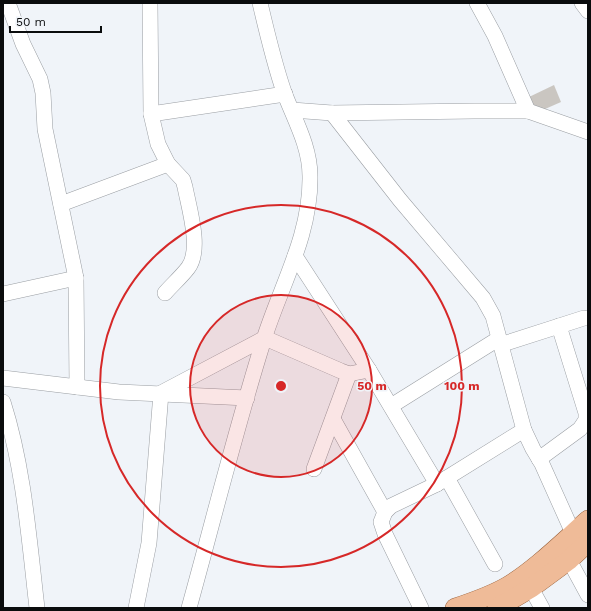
<svg xmlns="http://www.w3.org/2000/svg" width="591" height="611" font-family="'Work Sans',sans-serif">
	<style>
		.building { fill: #cac6c1 }
		.lines { fill: none; stroke-linecap: round; stroke-linejoin: round }
		.minor-casing { stroke: #9a9ea3; stroke-width: 16 }
		.major-casing { stroke: #98603a; stroke-width: 20 }
		.minor { stroke: #fff; stroke-width: 15 }
		.major { stroke: #efbb98; stroke-width: 19 }
		.ring { fill: none; stroke: #d62828; stroke-width: 2 }
		.centre { fill: #d62828; stroke: #f0f4f9; stroke-width: 2 }
		.ring-label { font-size: 12px; text-anchor: middle; font-weight: bold; fill: #d62828; stroke: #f0f4f9; stroke-width: 3; stroke-linejoin: round; paint-order: stroke }
	</style>
	<rect width="100%" height="100%" fill="#f0f4f9"/>
	<polygon class="building" points="554,85 561,102 536,113 529,97"/>
	<g class="lines">
		<g class="minor-casing">
			<g id="minor">
				<polyline points="8,3 23,44 40,79 43,93 45,129 76,278"/>
				<polyline points="477,3 495,36 528,111"/>
				<polyline points="582,3 588,11"/>
				<polyline points="292,110 332,113 474,111 528,111 588,132"/>
				<polyline points="332,113 400,200 483,298 493,316 524,430 533,449 542,464 577,542"/>
				<polyline points="151,114 285,94"/>
				<polyline points="61,204 168,164 158,144 151,114 150,3"/>
				<polyline points="295,256 369,370 437,484"/>
				<path d="M 165,293 C 172,285 181,277 188,268 C 202,250 189,208 185,187 L 183,180 L 168,164"/>
				<polyline points="3,294 76,278 77,387"/>
				<polyline points="500,345 584,318"/>
				<polyline points="3,378 119,392 247,398"/>
				<path d="M 3,402 C 24,468 29,539 37,608"/>
				<polyline points="391,406 498,339"/>
				<polyline points="333,419 385,512"/>
				<polyline points="539,459 580,429 586,420 586,413 559,326"/>
				<polyline points="314,469 349,374"/>
				<polyline points="447,478 495,564"/>
				<polyline points="569,560 588,595"/>
				<polyline points="531,588 542,608"/>
				<polyline points="136,608 149,543 161,393 265,338 341,371 349,374 369,370"/>
				<path d="M 189,608 C 214,518 236,428 264,339 C 281,285 311,235 310,176 C 310,146 294,119 284,92 C 274,63 267,33 260,3"/>
				<polyline points="421,608 385,534 381,522 385,512 391,506 437,484 524,430"/>
			</g>
		</g>
		<g class="major-casing">
			<g id="major">
				<path d="M 455,608 C 473,602 491,596 508,586 C 535,570 564,541 588,520"/>
				<polyline points="497,608 531,588 569,560 588,542"/>
			</g>
		</g>
		<use href="#minor" class="minor"/>
		<use href="#major" class="major"/>
	</g>
	<circle cx="281" cy="386" r="91" fill="#d62828" fill-opacity=".12"/>
	<g class="ring">
		<circle cx="281" cy="386" r="91"/>
		<circle cx="281" cy="386" r="181"/>
	</g>
	<circle cx="281" cy="386" r="6" class="centre"/>
	<g class="ring-label">
		<text x="372" y="390">50 m</text>
		<text x="462" y="390">100 m</text>
	</g>
	<rect width="591" height="611" fill="none" stroke="#0a0c0d" stroke-width="8"/>
	<path d="M10 26v6h91v-6" fill="none" stroke="#0a0c0d" stroke-width="2"/>
	<text x="16" y="26" font-size="12" fill="#0a0c0d" stroke="#f0f4f9" stroke-width="3" paint-order="stroke">50 m</text>
</svg>
